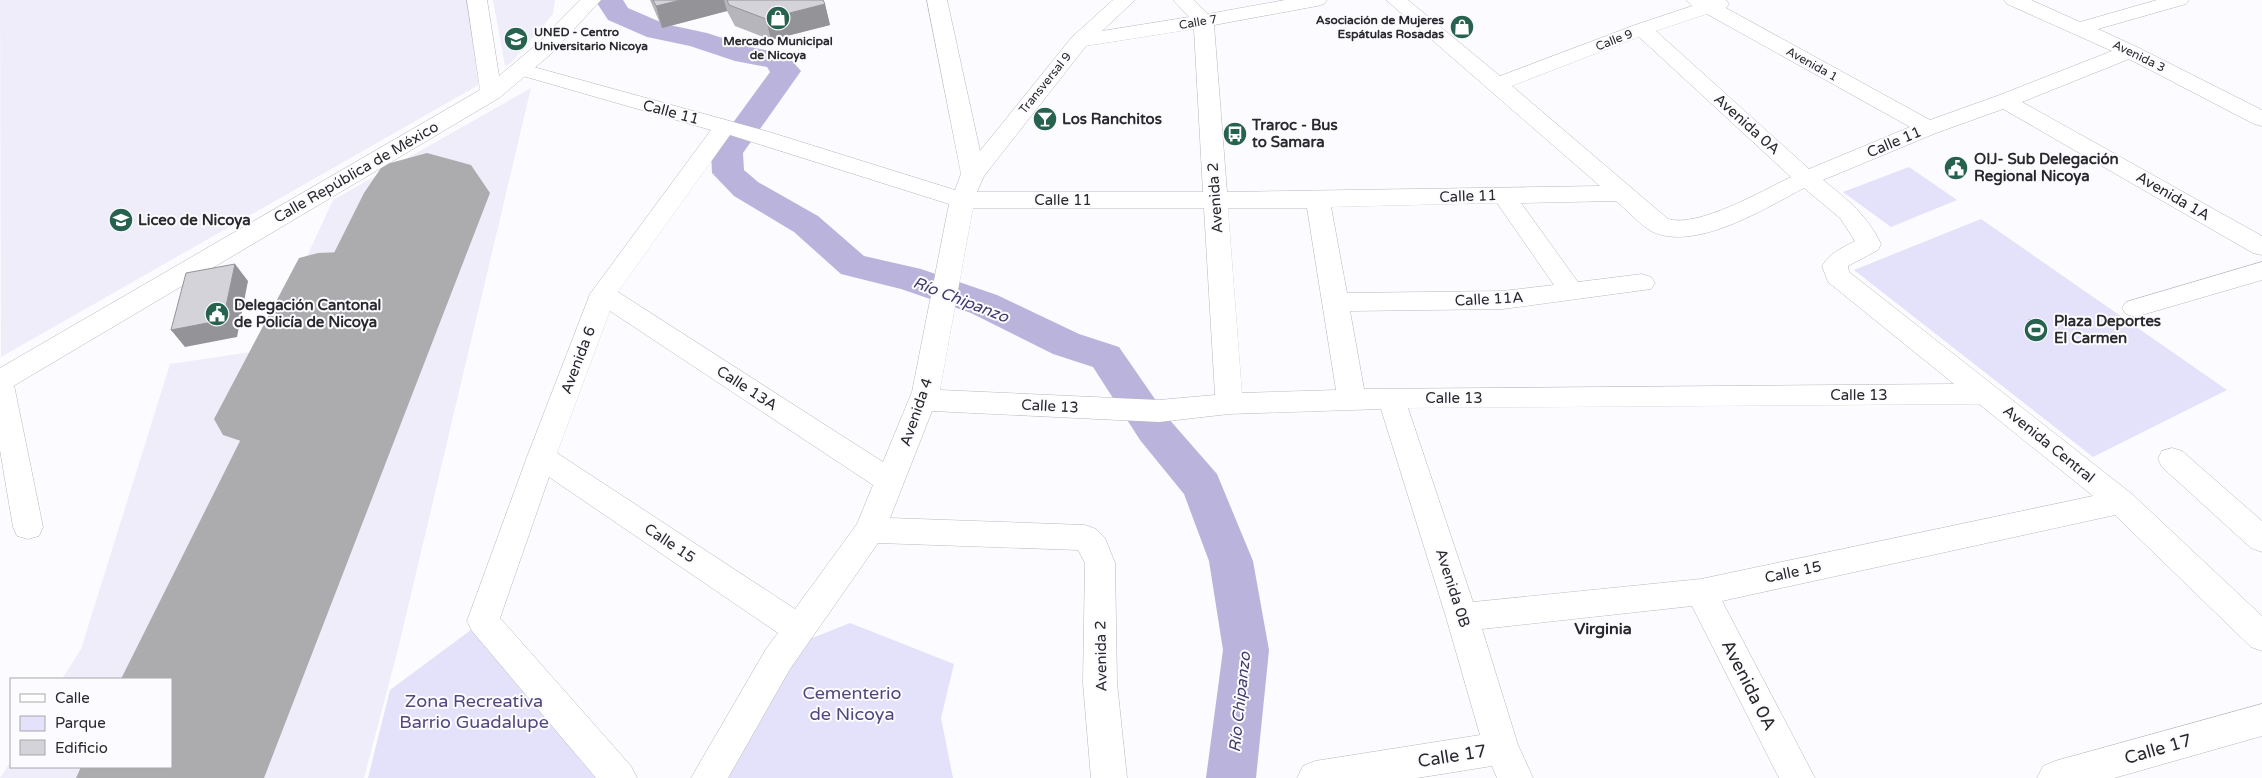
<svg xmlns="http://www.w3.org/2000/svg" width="2262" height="778" font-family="'Varela Round',sans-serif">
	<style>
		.built { fill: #efedfa }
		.green { fill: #e4e1fa }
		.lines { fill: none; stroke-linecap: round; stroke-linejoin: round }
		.river { fill: #bab4dc; fill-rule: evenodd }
		.taxiway { fill: #acacae; fill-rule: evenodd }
		.runway { fill: #acacae; fill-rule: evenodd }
		.minor-casing { stroke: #b8b7bd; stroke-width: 1 }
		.major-casing { stroke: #b8b7bd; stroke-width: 1 }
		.minor { fill: #fff; fill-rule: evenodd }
		.major { fill: #fff; fill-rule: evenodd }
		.wall { fill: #b6b5bb }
		.shaded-wall { fill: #949498 }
		.building { fill: #d4d3d9; stroke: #949498 }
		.labels { text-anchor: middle; stroke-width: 4; stroke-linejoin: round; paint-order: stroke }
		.far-poi-label { font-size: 12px; font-weight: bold; fill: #29282a; stroke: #fcfbff; text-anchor: end }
		.far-street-label { font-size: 12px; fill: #29282a; stroke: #fcfbff }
		.street-label { font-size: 15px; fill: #29282a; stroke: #fcfbff }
		.poi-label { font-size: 15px; font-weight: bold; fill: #29282a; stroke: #fcfbff; text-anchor: start }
		.water-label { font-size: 16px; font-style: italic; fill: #42386b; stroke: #fcfbff }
		.neighbourhood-label { font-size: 16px; font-weight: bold; fill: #29282a; stroke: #fcfbff }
		.near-street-label { font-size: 18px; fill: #29282a; stroke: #fcfbff }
		.near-park-label { font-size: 18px; fill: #52477c; stroke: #fcfbff }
	</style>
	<rect width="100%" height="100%" fill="#fcfbff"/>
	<g class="built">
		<polygon points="0,0 467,0 482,83 1,357"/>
		<polygon points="493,0 555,0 553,14 510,64 505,66"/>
		<polygon points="531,88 398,649 364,778 0,778 11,761 11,767 171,767 171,679 62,679 81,649 170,364 264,350 333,200"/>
	</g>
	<g class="green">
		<polygon points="1909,167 1957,200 1891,227 1843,192"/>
		<polygon points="1981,219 2227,390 2093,457 1854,270"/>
		<polygon points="483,621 619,778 368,778 390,690"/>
		<polygon points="850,623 954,664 941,718 953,778 727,778 800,643"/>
	</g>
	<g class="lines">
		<polygon class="river" points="595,0 623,0 628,8 665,24 707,33 750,47 786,54 801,71 743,153 744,170 758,182 818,216 864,256 921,269 997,295 1079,334 1119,347 1168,418 1217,474 1253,561 1269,650 1256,778 1206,778 1223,650 1209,561 1184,494 1140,440 1093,367 1053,354 971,313 901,289 841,274 794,232 734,196 712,173 711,153 770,72 767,67 735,61 690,46 647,37 608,20"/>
		<polygon class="taxiway" points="393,250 412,255 420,268 412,281 393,286 336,288 287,392 331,388 352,395 361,411 352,427 331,434 244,442 223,435 214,419 299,258 318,253"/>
		<polygon class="runway" points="427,153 471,165 490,193 264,778 76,778 81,767 171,767 171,679 121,679 364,193 383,165"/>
		<g class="minor-casing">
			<g id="minor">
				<path d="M 927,0 L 947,0 L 980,151 L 1072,37 L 1113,0 L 1135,0 L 1102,31 L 1189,17 L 1173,0 L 1194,0 L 1208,14 L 1285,0 L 1327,0 L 1324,4 L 1317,6 L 1214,25 L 1227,192 L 1600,186 L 1386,0 L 1408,0 L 1500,76 L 1635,25 L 1692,6 L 1686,0 L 1726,0 L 1729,4 L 1726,8 L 1930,120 L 1997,96 L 2112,51 L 2007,4 L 2004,0 L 2031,0 L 2080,22 L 2157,0 L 2189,0 L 2186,4 L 2098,29 L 2137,47 L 2262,110 L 2262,126 L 2254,124 L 2129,59 L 2022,102 L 2262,236 L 2262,255 L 2253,253 L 2003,109 L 1936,133 L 1823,180 C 1847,199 1868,216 1881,244 L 1878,250 L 1848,266 L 1849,272 L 2132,494 L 2262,616 L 2262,651 L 2251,647 L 2115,515 L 1722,601 L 1815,778 L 1779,778 L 1692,606 L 1482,629 L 1518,745 L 1533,778 L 1497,778 L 1492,766 L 1417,778 L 1297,778 L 1303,766 L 1315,761 L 1480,735 L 1446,617 L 1381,409 L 1229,414 L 1159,422 L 932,411 L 890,518 L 1085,525 L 1096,529 L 1105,538 L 1115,563 L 1117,683 L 1127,778 L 1091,778 L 1083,683 L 1085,563 L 1078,550 L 878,543 L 790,669 L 728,778 L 691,778 L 766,649 L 778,633 L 549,477 L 500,618 L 631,766 L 637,778 L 596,778 L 472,631 L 467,621 L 527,457 L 590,294 L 711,130 L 516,74 L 512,70 L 516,66 L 523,64 L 530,66 L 766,131 L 955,190 L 961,174 ZM 1707,14 L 1910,127 L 1809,169 L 1656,31 ZM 1194,29 L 1203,192 L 977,192 L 984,176 L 1086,46 ZM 1639,37 L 1791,177 C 1762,191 1698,228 1668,219 L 1512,86 ZM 730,135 L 949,204 L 912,392 L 883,462 L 618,292 ZM 1804,188 L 1840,218 L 1855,241 C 1842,248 1831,252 1822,266 L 1828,282 L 1954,384 L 1364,389 L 1350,311 L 1503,309 L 1651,289 L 1655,283 L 1651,277 L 1642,274 L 1578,282 L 1521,203 L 1616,201 C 1627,210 1639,224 1651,231 C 1694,253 1766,208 1804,188 ZM 1497,203 L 1554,285 L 1503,291 L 1347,293 L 1331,207 ZM 973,208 L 1204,208 L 1215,395 L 1159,400 L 940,390 ZM 1228,208 L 1307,208 L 1336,390 L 1242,393 ZM 610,311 L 873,485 L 857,524 L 795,609 L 557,453 ZM 1979,404 L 2093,496 L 1701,579 L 1473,602 L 1408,408 Z"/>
				<polygon points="2262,262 2262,280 2135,317 2126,314 2122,308 2126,302"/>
				<polygon points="0,375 10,378 14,385 43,527 39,536 28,539 17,536 13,527 0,450"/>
				<polygon points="2172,448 2182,451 2262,521 2262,552 2251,548 2162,467 2158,459 2162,451"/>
				<polygon points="2262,704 2262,736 2114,778 2037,778 2043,766 2055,761"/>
			</g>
		</g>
		<g class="major-casing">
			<polygon id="major" points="467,0 487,0 499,76 536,45 580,0 601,0 551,54 499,98 10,388 0,391 0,368 480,90"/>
		</g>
		<use href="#minor" class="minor"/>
		<use href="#major" class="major"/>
	</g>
	<polygon class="wall" points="650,0 823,0 825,4 830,25 771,40 735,26 727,11 662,28"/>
	<g class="shaded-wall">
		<polygon points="681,0 724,0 727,11 662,28 656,6"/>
		<polygon points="825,4 830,25 771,40 766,19"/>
		<polygon points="235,264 248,281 237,337 185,347 171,330"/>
	</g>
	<g class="building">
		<polygon points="653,0 681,0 656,6"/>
		<polygon points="727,0 823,0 825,4 766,19 729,5"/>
		<polygon points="235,264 223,320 171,330 186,273"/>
	</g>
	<defs>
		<g id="shop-disc" transform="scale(1.25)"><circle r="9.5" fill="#26624e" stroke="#fcfbff"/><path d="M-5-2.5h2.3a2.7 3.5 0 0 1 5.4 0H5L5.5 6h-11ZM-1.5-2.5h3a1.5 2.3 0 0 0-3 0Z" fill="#fff"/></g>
		<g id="university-disc" transform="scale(1.25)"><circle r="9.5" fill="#26624e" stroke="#fcfbff"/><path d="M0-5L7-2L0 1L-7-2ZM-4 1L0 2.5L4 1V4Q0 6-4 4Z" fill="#fff"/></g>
		<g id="bar-disc" transform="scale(1.25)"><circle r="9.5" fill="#26624e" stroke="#fcfbff"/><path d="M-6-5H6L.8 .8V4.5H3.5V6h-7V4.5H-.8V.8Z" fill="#fff"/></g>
		<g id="bus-disc" transform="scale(1.25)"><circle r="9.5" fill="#26624e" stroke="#fcfbff"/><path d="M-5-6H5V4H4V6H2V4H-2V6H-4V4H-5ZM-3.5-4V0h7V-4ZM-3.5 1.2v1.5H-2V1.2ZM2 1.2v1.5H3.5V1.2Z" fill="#fff"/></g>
		<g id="civic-disc" transform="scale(1.25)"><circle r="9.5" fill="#26624e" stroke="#fcfbff"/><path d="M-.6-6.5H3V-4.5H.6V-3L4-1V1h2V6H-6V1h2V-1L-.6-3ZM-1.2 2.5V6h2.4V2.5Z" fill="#fff"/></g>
		<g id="school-disc" transform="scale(1.25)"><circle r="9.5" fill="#26624e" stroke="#fcfbff"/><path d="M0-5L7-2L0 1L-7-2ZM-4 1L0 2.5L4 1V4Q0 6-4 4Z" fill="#fff"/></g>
		<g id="stadium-disc" transform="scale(1.25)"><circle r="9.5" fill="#26624e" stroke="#fcfbff"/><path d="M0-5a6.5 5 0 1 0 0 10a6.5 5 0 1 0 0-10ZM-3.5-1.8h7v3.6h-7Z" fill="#fff"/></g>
	</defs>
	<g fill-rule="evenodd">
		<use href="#shop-disc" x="778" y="18"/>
		<use href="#shop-disc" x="1462" y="27"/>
		<use href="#university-disc" x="516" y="39"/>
		<use href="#bar-disc" x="1045" y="119"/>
		<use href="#bus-disc" x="1235" y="134"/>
		<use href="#civic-disc" x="1956" y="168"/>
		<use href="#school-disc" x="121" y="220"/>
		<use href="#civic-disc" x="217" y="314"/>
		<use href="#stadium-disc" x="2036" y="330"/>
	</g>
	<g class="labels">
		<g class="far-poi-label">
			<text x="1444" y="24">Asociación de Mujeres<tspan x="1444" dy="14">Espátulas Rosadas</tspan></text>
			<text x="534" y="36" text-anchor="start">UNED - Centro<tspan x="534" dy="14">Universitario Nicoya</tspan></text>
			<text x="778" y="45" text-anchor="middle">Mercado Municipal<tspan x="778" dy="14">de Nicoya</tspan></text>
		</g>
		<g class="far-street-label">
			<text transform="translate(1198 22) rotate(-10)" y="4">Calle 7</text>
			<text transform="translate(1614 40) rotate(-21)" y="4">Calle 9</text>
			<text transform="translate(2139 56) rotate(26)" y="4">Avenida 3</text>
			<text transform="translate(1812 64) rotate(29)" y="4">Avenida 1</text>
			<text transform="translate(1045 83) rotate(-51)" y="4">Transversal 9</text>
		</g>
		<g class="street-label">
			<text transform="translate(671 112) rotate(15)" y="5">Calle 11</text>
			<text transform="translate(1747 124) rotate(42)" y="5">Avenida 0A</text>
			<text transform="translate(1894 142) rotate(-23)" y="5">Calle 11</text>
			<text transform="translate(356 172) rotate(-30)" y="5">Calle República de México</text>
			<text transform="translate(1468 196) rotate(-2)" y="5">Calle 11</text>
			<text transform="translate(2173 196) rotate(30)" y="5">Avenida 1A</text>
			<text transform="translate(1215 198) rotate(-94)" y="5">Avenida 2</text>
			<text x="1063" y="205">Calle 11</text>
			<text transform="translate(1489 299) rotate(-3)" y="5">Calle 11A</text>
			<text transform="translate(578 360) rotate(-69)" y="5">Avenida 6</text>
			<text transform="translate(747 388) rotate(33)" y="5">Calle 13A</text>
			<text x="1859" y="400">Calle 13</text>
			<text x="1454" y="403">Calle 13</text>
			<text transform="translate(1050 406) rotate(3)" y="5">Calle 13</text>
			<text transform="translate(916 412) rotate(-71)" y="5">Avenida 4</text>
			<text transform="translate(2049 444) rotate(39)" y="5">Avenida Central</text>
			<text transform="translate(670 543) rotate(34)" y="5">Calle 15</text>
			<text transform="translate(1793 572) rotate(-12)" y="5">Calle 15</text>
			<text transform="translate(1453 588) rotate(72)" y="5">Avenida 0B</text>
			<text transform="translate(1101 656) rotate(-91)" y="5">Avenida 2</text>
		</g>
		<g class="poi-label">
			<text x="1062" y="124">Los Ranchitos</text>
			<text x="1252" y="130">Traroc - Bus<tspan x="1252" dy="17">to Samara</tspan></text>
			<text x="1974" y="164">OIJ- Sub Delegación<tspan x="1974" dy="17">Regional Nicoya</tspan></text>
			<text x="138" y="225">Liceo de Nicoya</text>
			<text x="234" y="310">Delegación Cantonal<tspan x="234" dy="17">de Policía de Nicoya</tspan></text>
			<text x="2054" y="326">Plaza Deportes<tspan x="2054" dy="17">El Carmen</tspan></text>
		</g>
		<g class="water-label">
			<text transform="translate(961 299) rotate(21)" y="6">Río Chipanzo</text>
			<text transform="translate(1239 702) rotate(-84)" y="6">Río Chipanzo</text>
		</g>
		<g class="neighbourhood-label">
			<text x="1603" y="634">Virginia</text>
		</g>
		<g class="near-street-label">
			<text transform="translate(1749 685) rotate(63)" y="6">Avenida 0A</text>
			<text transform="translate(2158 749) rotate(-16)" y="6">Calle 17</text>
			<text transform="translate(1452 756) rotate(-9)" y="6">Calle 17</text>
		</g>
		<g class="near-park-label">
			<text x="852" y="699">Cementerio<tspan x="852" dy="21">de Nicoya</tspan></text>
			<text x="474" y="707">Zona Recreativa<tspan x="474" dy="21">Barrio Guadalupe</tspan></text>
		</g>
	</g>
	<rect x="10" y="678" width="162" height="90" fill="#fcfbff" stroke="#a8a7aa"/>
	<rect x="20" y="694" width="25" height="8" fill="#ffffff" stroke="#a8a7aa"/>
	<text x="55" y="703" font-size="15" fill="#29282a">Calle</text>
	<rect x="20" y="716" width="25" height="15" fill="#e4e1fa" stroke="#a8a7aa"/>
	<text x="55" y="728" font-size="15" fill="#29282a">Parque</text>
	<rect x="20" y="740" width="25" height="15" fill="#d4d3d9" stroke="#a8a7aa"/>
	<text x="55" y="753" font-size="15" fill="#29282a">Edificio</text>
</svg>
